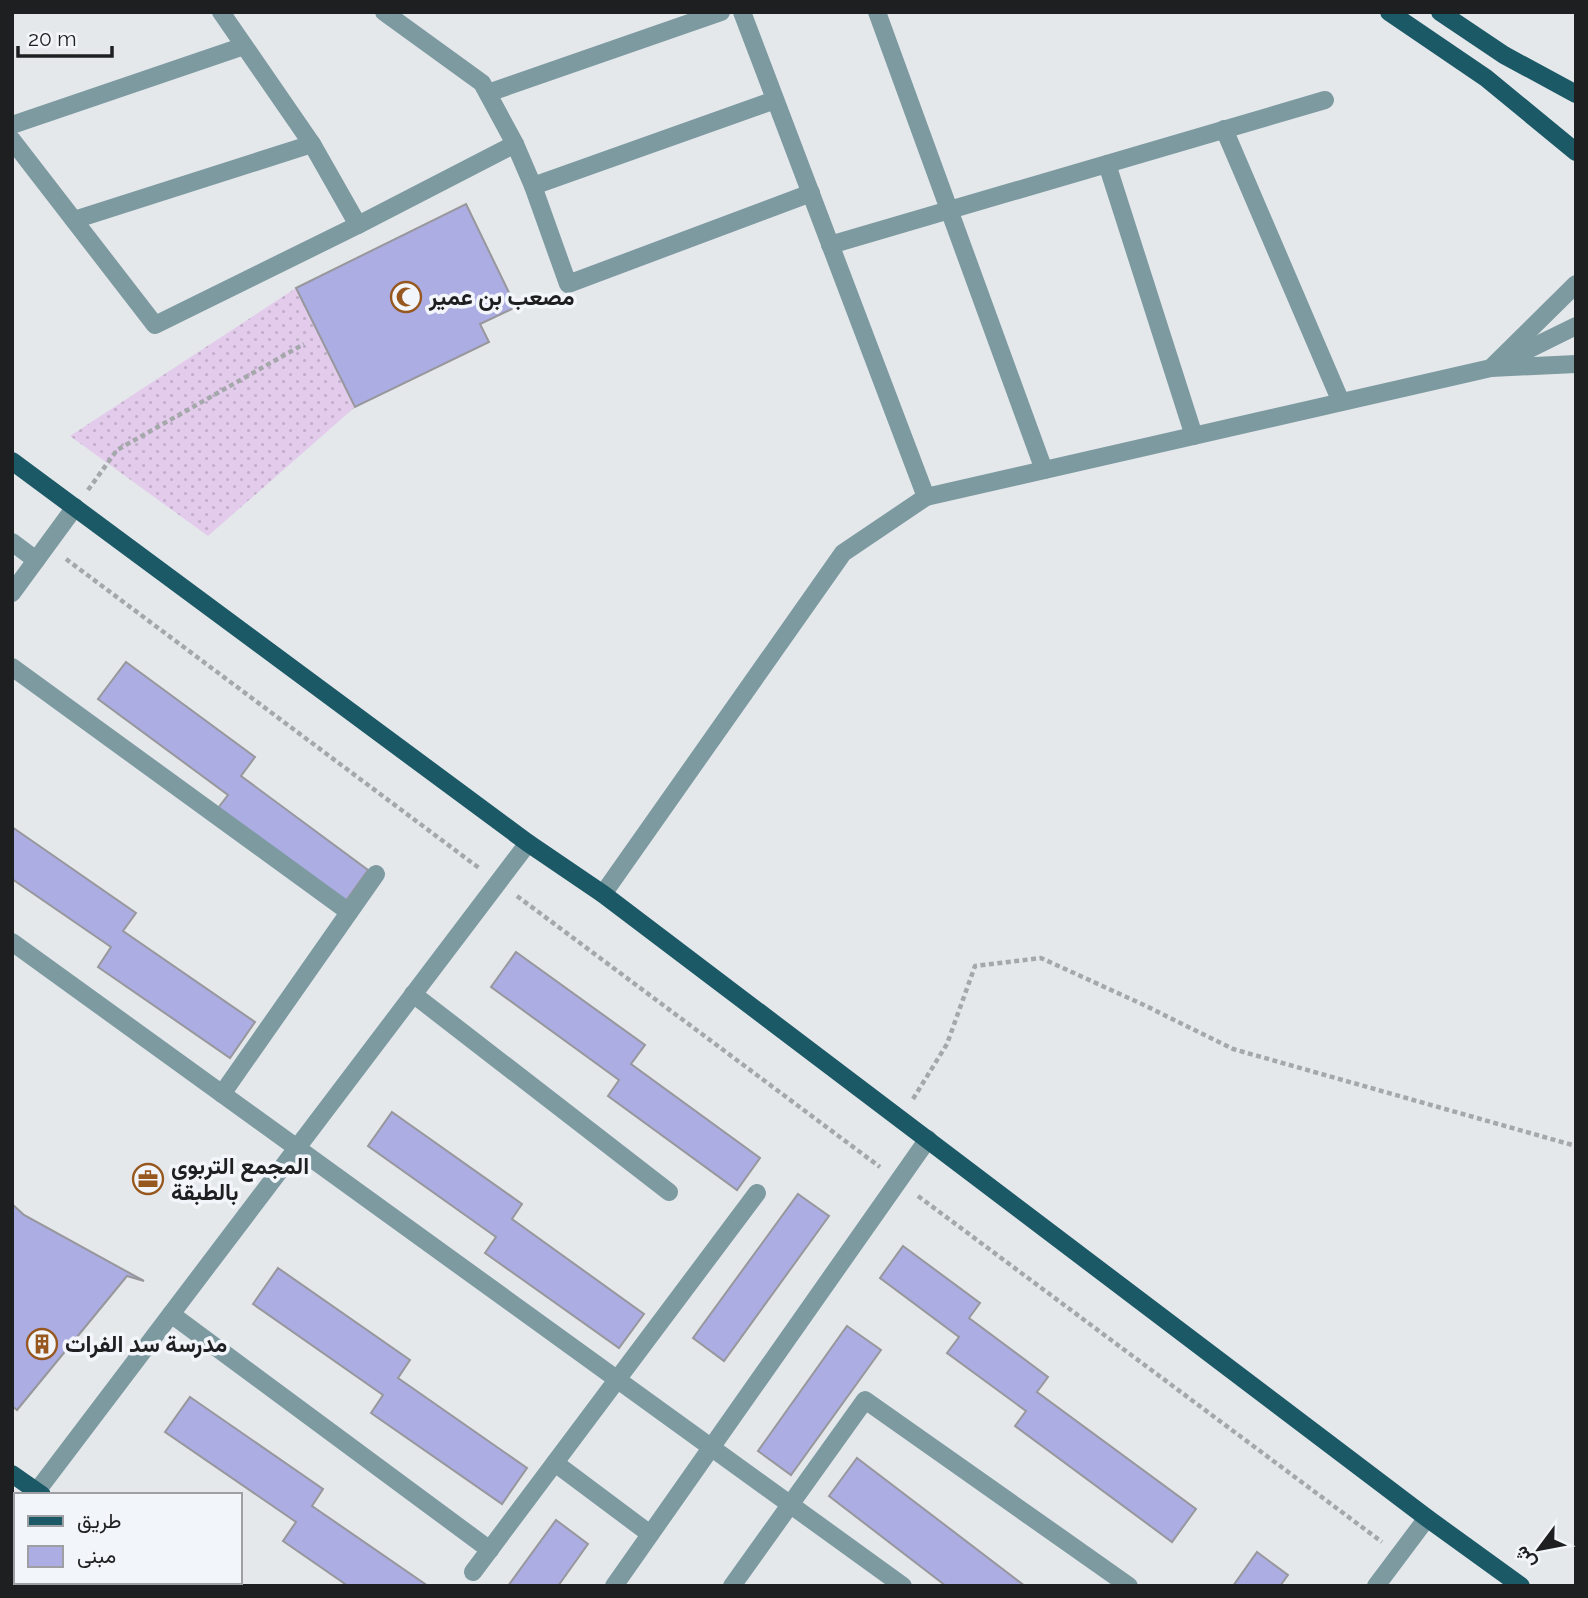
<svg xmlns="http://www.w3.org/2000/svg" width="1588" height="1598" font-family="Raleway,Vazirmatn,sans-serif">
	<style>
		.grass { fill: url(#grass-dots) }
		.building { fill: #abade3; stroke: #97979c; stroke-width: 2 }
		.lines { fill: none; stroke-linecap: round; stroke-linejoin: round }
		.path { stroke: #a5a8ab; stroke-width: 4.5; stroke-dasharray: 5 3.5; stroke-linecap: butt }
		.minor { stroke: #7d9aa1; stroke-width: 18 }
		.major { stroke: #1b5967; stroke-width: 18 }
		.labels { text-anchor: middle; stroke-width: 7; stroke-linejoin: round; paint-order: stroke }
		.poi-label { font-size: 23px; font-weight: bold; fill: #1e1f20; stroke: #f2f5f9; text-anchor: start }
	</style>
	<defs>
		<pattern id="grass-dots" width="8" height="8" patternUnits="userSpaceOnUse" patternTransform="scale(1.75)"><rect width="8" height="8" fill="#e3cbec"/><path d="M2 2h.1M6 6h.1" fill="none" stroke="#c2aeca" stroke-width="1.8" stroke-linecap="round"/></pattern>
	</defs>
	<rect width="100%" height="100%" fill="#e4e8eb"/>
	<polygon class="grass" points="296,288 355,407 208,536 70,436"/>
	<g class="building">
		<polygon points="466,204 516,307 480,324 489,342 355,407 296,288"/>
		<polygon points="126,662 255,757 241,776 368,870 345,902 218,808 228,795 98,699"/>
		<polygon points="12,827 136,913 123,931 255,1022 230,1058 98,967 111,947 12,879"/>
		<polygon points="516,952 645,1045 631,1064 760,1158 737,1190 608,1096 619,1080 491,987"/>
		<polygon points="392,1112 522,1204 512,1219 644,1314 619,1348 485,1253 496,1237 368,1146"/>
		<polygon points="798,1194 829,1216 724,1361 693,1338"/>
		<polygon points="12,1204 24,1215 144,1281 127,1276 17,1410 12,1406"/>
		<polygon points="903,1246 980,1303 969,1318 1048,1377 1037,1392 1196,1509 1172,1542 1015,1426 1026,1411 947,1353 959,1337 880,1278"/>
		<polygon points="278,1268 410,1360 398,1378 527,1468 502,1504 371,1413 383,1395 253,1304"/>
		<polygon points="847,1326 881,1350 791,1475 758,1451"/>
		<polygon points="190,1397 323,1489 312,1506 428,1586 348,1586 283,1541 296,1522 165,1432"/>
		<polygon points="857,1458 1025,1586 946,1586 829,1496"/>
		<polygon points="556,1520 588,1544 558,1586 508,1586"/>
		<polygon points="1257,1552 1288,1575 1280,1586 1233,1586"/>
	</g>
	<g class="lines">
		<g class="path">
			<polyline points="88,490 117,450 304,344"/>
			<polyline points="66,559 479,868"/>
			<polyline points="517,896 880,1167"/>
			<polyline points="913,1099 947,1044 975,966 1041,958 1144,1005 1233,1049 1576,1146"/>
			<polyline points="918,1196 1382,1542"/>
		</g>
		<g class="minor">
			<polyline points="221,12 312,144 358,225 515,144 482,83 384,12"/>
			<polyline points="742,12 926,497"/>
			<polyline points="877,12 1044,470"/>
			<polyline points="488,93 721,12"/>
			<polyline points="12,125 244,46"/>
			<polyline points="1224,129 1341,402"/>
			<polyline points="12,140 155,325 358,225"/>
			<polyline points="515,144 533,186 568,284 811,193"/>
			<polyline points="1107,164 1194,436"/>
			<polyline points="533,186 775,100"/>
			<polyline points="74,220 312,144"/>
			<polyline points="830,245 1325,100"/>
			<polyline points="1507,360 1576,326"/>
			<polyline points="1491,368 1576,284"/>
			<polyline points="12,542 36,560"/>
			<polyline points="12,593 75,507"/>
			<polyline points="12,667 349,912"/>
			<polyline points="603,894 843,553 926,497 1491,368 1576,364"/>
			<polyline points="12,942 903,1586"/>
			<polyline points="413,994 669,1192"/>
			<polyline points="222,1094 376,874"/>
			<polyline points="171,1314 490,1550"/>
			<polyline points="555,1463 650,1534"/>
			<polyline points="37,1491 528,843"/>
			<polyline points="473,1572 757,1193"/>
			<polyline points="614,1586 928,1139"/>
			<polyline points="732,1586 865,1400 1129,1586"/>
			<polyline points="1376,1586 1427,1518"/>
		</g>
		<g class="major">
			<polyline points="1389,12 1486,78 1576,152"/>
			<polyline points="1440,12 1504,55 1576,94"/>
			<polyline points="12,461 528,843 603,894 1427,1518 1521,1586"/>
			<polyline points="12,1474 42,1495"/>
			<polyline points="161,1582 166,1586"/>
		</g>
	</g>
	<defs>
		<g id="mosque-ring" transform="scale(1.575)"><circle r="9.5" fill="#f2f5f9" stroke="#975820" stroke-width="1.5"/><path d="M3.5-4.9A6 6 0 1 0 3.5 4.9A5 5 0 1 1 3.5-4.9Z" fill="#975820"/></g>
		<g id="office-ring" transform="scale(1.575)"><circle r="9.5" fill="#f2f5f9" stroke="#975820" stroke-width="1.5"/><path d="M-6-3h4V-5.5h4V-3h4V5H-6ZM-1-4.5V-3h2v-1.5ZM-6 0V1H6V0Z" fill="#975820"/></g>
		<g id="building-ring" transform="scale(1.575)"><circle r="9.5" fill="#f2f5f9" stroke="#975820" stroke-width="1.5"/><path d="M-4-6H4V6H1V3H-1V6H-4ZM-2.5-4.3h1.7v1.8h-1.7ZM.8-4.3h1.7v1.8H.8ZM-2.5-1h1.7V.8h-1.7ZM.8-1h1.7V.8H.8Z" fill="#975820"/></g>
	</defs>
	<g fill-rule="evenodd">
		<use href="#mosque-ring" x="406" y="297"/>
		<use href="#office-ring" x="148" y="1179"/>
		<use href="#building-ring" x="42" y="1344"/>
	</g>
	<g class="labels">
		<g class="poi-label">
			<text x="429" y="305">مصعب بن عمير</text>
			<text x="171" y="1174">المجمع التربوي<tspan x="171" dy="26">بالطبقة</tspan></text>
			<text x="65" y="1352">مدرسة سد الفرات</text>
		</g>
	</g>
	<rect width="1588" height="1598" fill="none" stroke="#1e1f20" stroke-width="28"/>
	<rect x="14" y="1493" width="228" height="91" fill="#f2f5f9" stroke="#9d9fa2" stroke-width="2"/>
	<rect x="28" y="1516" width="35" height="10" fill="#1b5967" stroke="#9d9fa2" stroke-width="2"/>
	<text x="77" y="1528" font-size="21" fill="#1e1f20">طريق</text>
	<rect x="28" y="1546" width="35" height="21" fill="#abade3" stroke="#9d9fa2" stroke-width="2"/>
	<text x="77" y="1563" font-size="21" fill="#1e1f20">مبنى</text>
	<g transform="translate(1539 1549) rotate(238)" stroke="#f2f5f9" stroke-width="5" paint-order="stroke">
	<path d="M0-5L12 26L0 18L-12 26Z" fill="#1e1f20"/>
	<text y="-10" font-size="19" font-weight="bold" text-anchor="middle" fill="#1e1f20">ش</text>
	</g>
	<path d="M18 46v10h94v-10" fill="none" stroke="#1e1f20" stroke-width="3.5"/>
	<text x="28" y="46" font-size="21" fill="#1e1f20" stroke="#f2f5f9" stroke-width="5" paint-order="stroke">20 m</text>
</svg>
